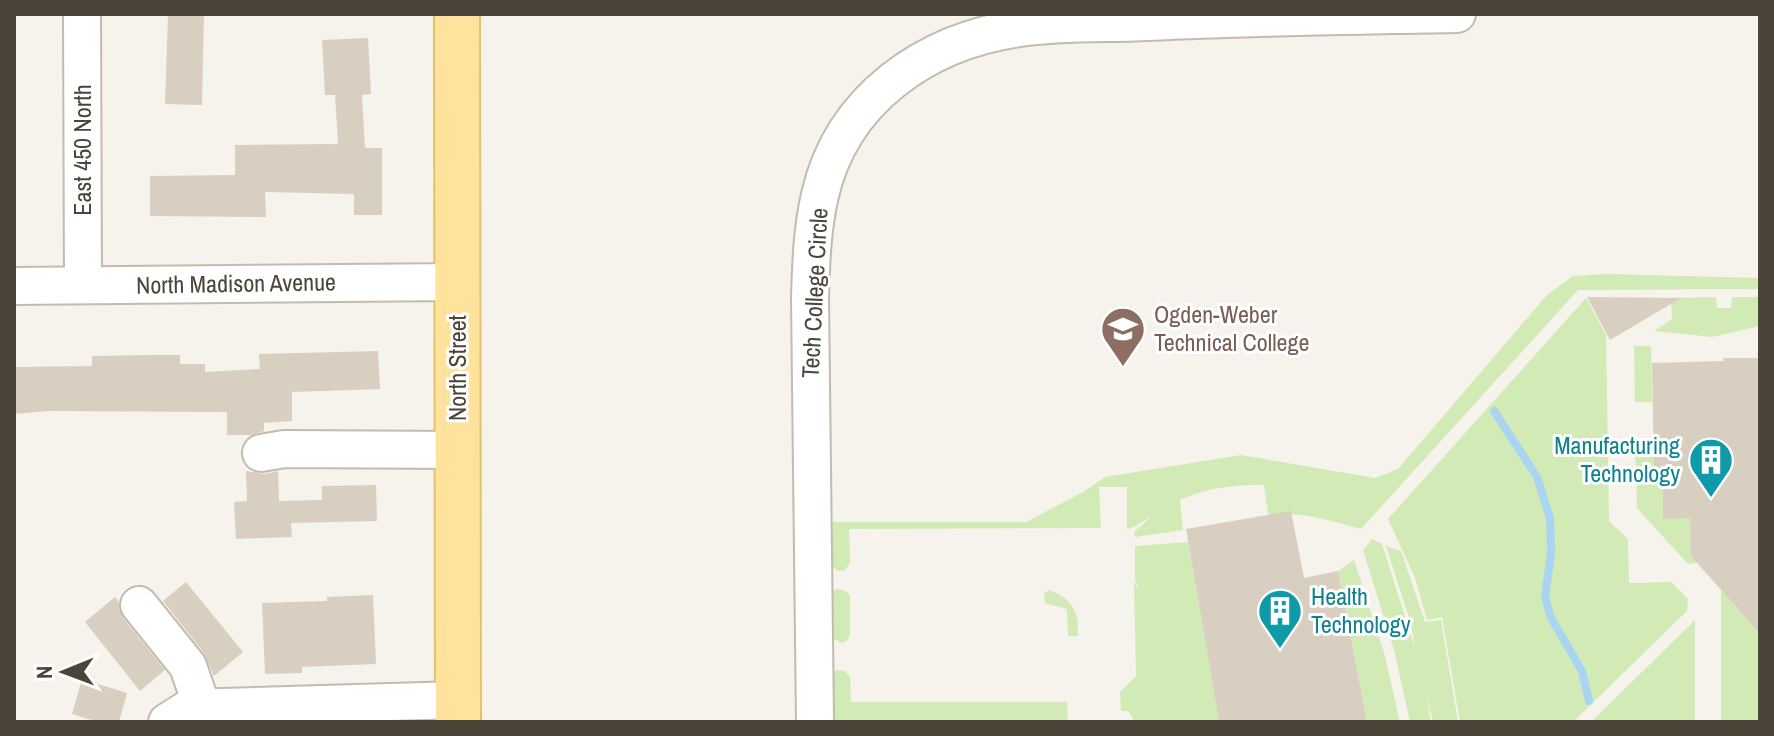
<svg xmlns="http://www.w3.org/2000/svg" width="1774" height="736" font-family="'Archivo Narrow',sans-serif">
	<style>
		.green { fill: #d2eab5 }
		.lines { fill: none; stroke-linecap: round; stroke-linejoin: round }
		.stream { stroke: #a9d4f2; stroke-width: 8 }
		.building { fill: #d8cfc1 }
		.minor-casing { stroke: #c2bbae; stroke-width: 40 }
		.major-casing { stroke: #e6c16a; stroke-width: 48 }
		.minor { stroke: #fff; stroke-width: 36 }
		.major { stroke: #ffe39c; stroke-width: 44 }
		.labels { text-anchor: middle; stroke-width: 6; stroke-linejoin: round; paint-order: stroke }
		.street-label { font-size: 24px; fill: #4b4439; stroke: #fff }
		.education-label { font-size: 24px; fill: #785e54; stroke: #fff; text-anchor: start }
		.culture-label { font-size: 24px; fill: #0d838f; stroke: #fff; text-anchor: end }
	</style>
	<rect width="100%" height="100%" fill="#f6f3ec"/>
	<g class="green">
		<path d="M 1607,274 L 1760,278 L 1760,289 L 1578,290 L 1361,529 C 1332,521 1297,510 1268,515 L 1264,485 C 1234,485 1208,487 1180,500 L 1183,530 L 1135,537 L 1134,532 L 1152,516 L 1134,527 L 1127,529 L 1127,487 L 1099,487 L 1101,528 L 849,529 L 850,563 L 845,570 L 838,571 L 828,565 L 827,532 L 833,529 L 833,522 L 1026,522 L 1085,491 L 1105,477 L 1241,455 L 1375,478 L 1398,469 L 1547,295 L 1573,276 Z"/>
		<polygon points="1716,297 1717,308 1731,308 1732,297 1760,297 1760,326 1712,337 1654,331 1672,319 1671,298"/>
		<polygon points="1586,298 1606,335 1609,521 1628,539 1629,583 1671,582 1688,599 1687,611 1573,722 1460,722 1442,617 1427,620 1415,578 1388,519"/>
		<polygon points="1634,346 1651,346 1652,402 1635,402"/>
		<polygon points="1635,441 1653,442 1654,479 1663,480 1663,518 1690,518 1691,551 1697,551 1697,563 1688,564 1637,508"/>
		<polygon points="1372,539 1382,544 1415,648 1411,624 1386,546 1401,551 1425,622 1441,620 1458,722 1433,722 1427,697 1431,722 1410,722 1394,650 1363,550"/>
		<polygon points="1188,542 1219,722 1135,722 1128,711 1121,711 1120,692 1136,676 1134,582 1140,591 1135,579 1135,546"/>
		<polygon points="1354,560 1385,656 1400,722 1367,722 1338,571"/>
		<polygon points="839,589 846,591 850,596 850,634 848,640 842,643 834,639 829,626 831,591"/>
		<path d="M 1049,590 C 1073,599 1079,612 1078,636 L 1068,636 L 1067,609 L 1045,603 L 1044,594 Z"/>
		<polygon points="1721,590 1760,634 1760,722 1721,722"/>
		<polygon points="1695,620 1695,722 1591,722"/>
		<polygon points="836,670 845,671 850,677 851,702 1067,702 1068,722 830,722 830,676"/>
	</g>
	<g class="lines">
		<polyline class="stream" points="1494,411 1537,477 1550,518 1551,554 1545,597 1551,618 1582,671 1589,701"/>
	</g>
	<g class="building">
		<polygon points="168,14 204,14 202,105 165,104"/>
		<polygon points="368,38 371,94 362,95 365,148 382,148 382,215 354,215 354,194 265,192 266,217 150,216 150,176 235,175 235,145 338,144 335,95 325,95 322,40"/>
		<polygon points="1587,297 1681,298 1610,340"/>
		<polygon points="378,351 380,389 292,392 292,421 264,423 264,431 252,435 227,435 227,412 48,411 14,414 14,367 92,366 92,356 150,355 180,355 180,364 205,364 205,372 260,369 259,354"/>
		<polygon points="1723,358 1760,358 1760,634 1691,556 1690,518 1663,519 1663,480 1654,480 1652,363 1724,361"/>
		<polygon points="246,471 264,474 278,471 279,501 322,500 322,486 376,485 377,521 291,523 292,537 236,539 234,502 247,501"/>
		<polygon points="1291,511 1304,578 1338,571 1367,722 1219,722 1186,529"/>
		<polygon points="186,582 243,652 214,676 204,653 163,601"/>
		<polygon points="373,595 376,664 302,667 302,673 265,674 262,603 327,601 327,597"/>
		<polygon points="115,597 119,602 123,618 165,670 140,691 85,622"/>
		<polygon points="82,679 127,693 119,722 98,722 72,714"/>
	</g>
	<g class="lines">
		<g class="minor-casing">
			<g id="minor">
				<polyline points="82,14 83,285"/>
				<polyline points="14,286 457,282"/>
				<polyline points="261,453 284,449 458,450"/>
				<polyline points="139,605 188,666 202,707"/>
				<polyline points="167,722 189,708 458,700"/>
				<path d="M 815,722 L 810,298 C 811,264 812,229 820,195 C 842,99 926,41 1020,28 C 1062,22 1106,24 1148,22 C 1251,17 1354,16 1457,14"/>
			</g>
		</g>
		<g class="major-casing">
			<polyline id="major" points="457,14 458,722"/>
		</g>
		<use href="#minor" class="minor"/>
		<use href="#major" class="major"/>
	</g>
	<defs>
		<g id="university-pin" transform="scale(2.3)"><path d="M0 17L-7.5 6A9.5 9.5 0 1 1 7.5 6Z" fill="#8d6e63" stroke="#fff"/><path d="M0-5L7-2L0 1L-7-2ZM-4 1L0 2.5L4 1V4Q0 6-4 4Z" fill="#fff"/></g>
		<g id="building-pin" transform="scale(2.3)"><path d="M0 17L-7.5 6A9.5 9.5 0 1 1 7.5 6Z" fill="#0f9aa8" stroke="#fff"/><path d="M-4-6H4V6H1V3H-1V6H-4ZM-2.5-4.3h1.7v1.8h-1.7ZM.8-4.3h1.7v1.8H.8ZM-2.5-1h1.7V.8h-1.7ZM.8-1h1.7V.8H.8Z" fill="#fff"/></g>
	</defs>
	<g fill-rule="evenodd">
		<use href="#university-pin" x="1123" y="329"/>
		<use href="#building-pin" x="1711" y="460"/>
		<use href="#building-pin" x="1280" y="611"/>
	</g>
	<g class="labels">
		<g class="street-label">
			<text transform="translate(83 150) rotate(-90)" y="8">East 450 North</text>
			<text transform="translate(236 284) rotate(-1)" y="8">North Madison Avenue</text>
			<text transform="translate(815 293) rotate(-87)" y="8">Tech College Circle</text>
			<text transform="translate(458 368) rotate(-90)" y="8">North Street</text>
		</g>
		<g class="education-label">
			<text x="1154" y="323">Ogden-Weber<tspan x="1154" dy="28">Technical College</tspan></text>
		</g>
		<g class="culture-label">
			<text x="1680" y="454">Manufacturing<tspan x="1680" dy="28">Technology</tspan></text>
			<text x="1311" y="605" text-anchor="start">Health<tspan x="1311" dy="28">Technology</tspan></text>
		</g>
	</g>
	<rect width="1774" height="736" fill="none" stroke="#4b4439" stroke-width="32"/>
	<g transform="translate(64 672) rotate(269)" stroke="#ffffff" stroke-width="6" paint-order="stroke">
	<path d="M0-6L14 30L0 20L-14 30Z" fill="#4b4439"/>
	<text y="-12" font-size="22" font-weight="bold" text-anchor="middle" fill="#4b4439">N</text>
	</g>
</svg>
